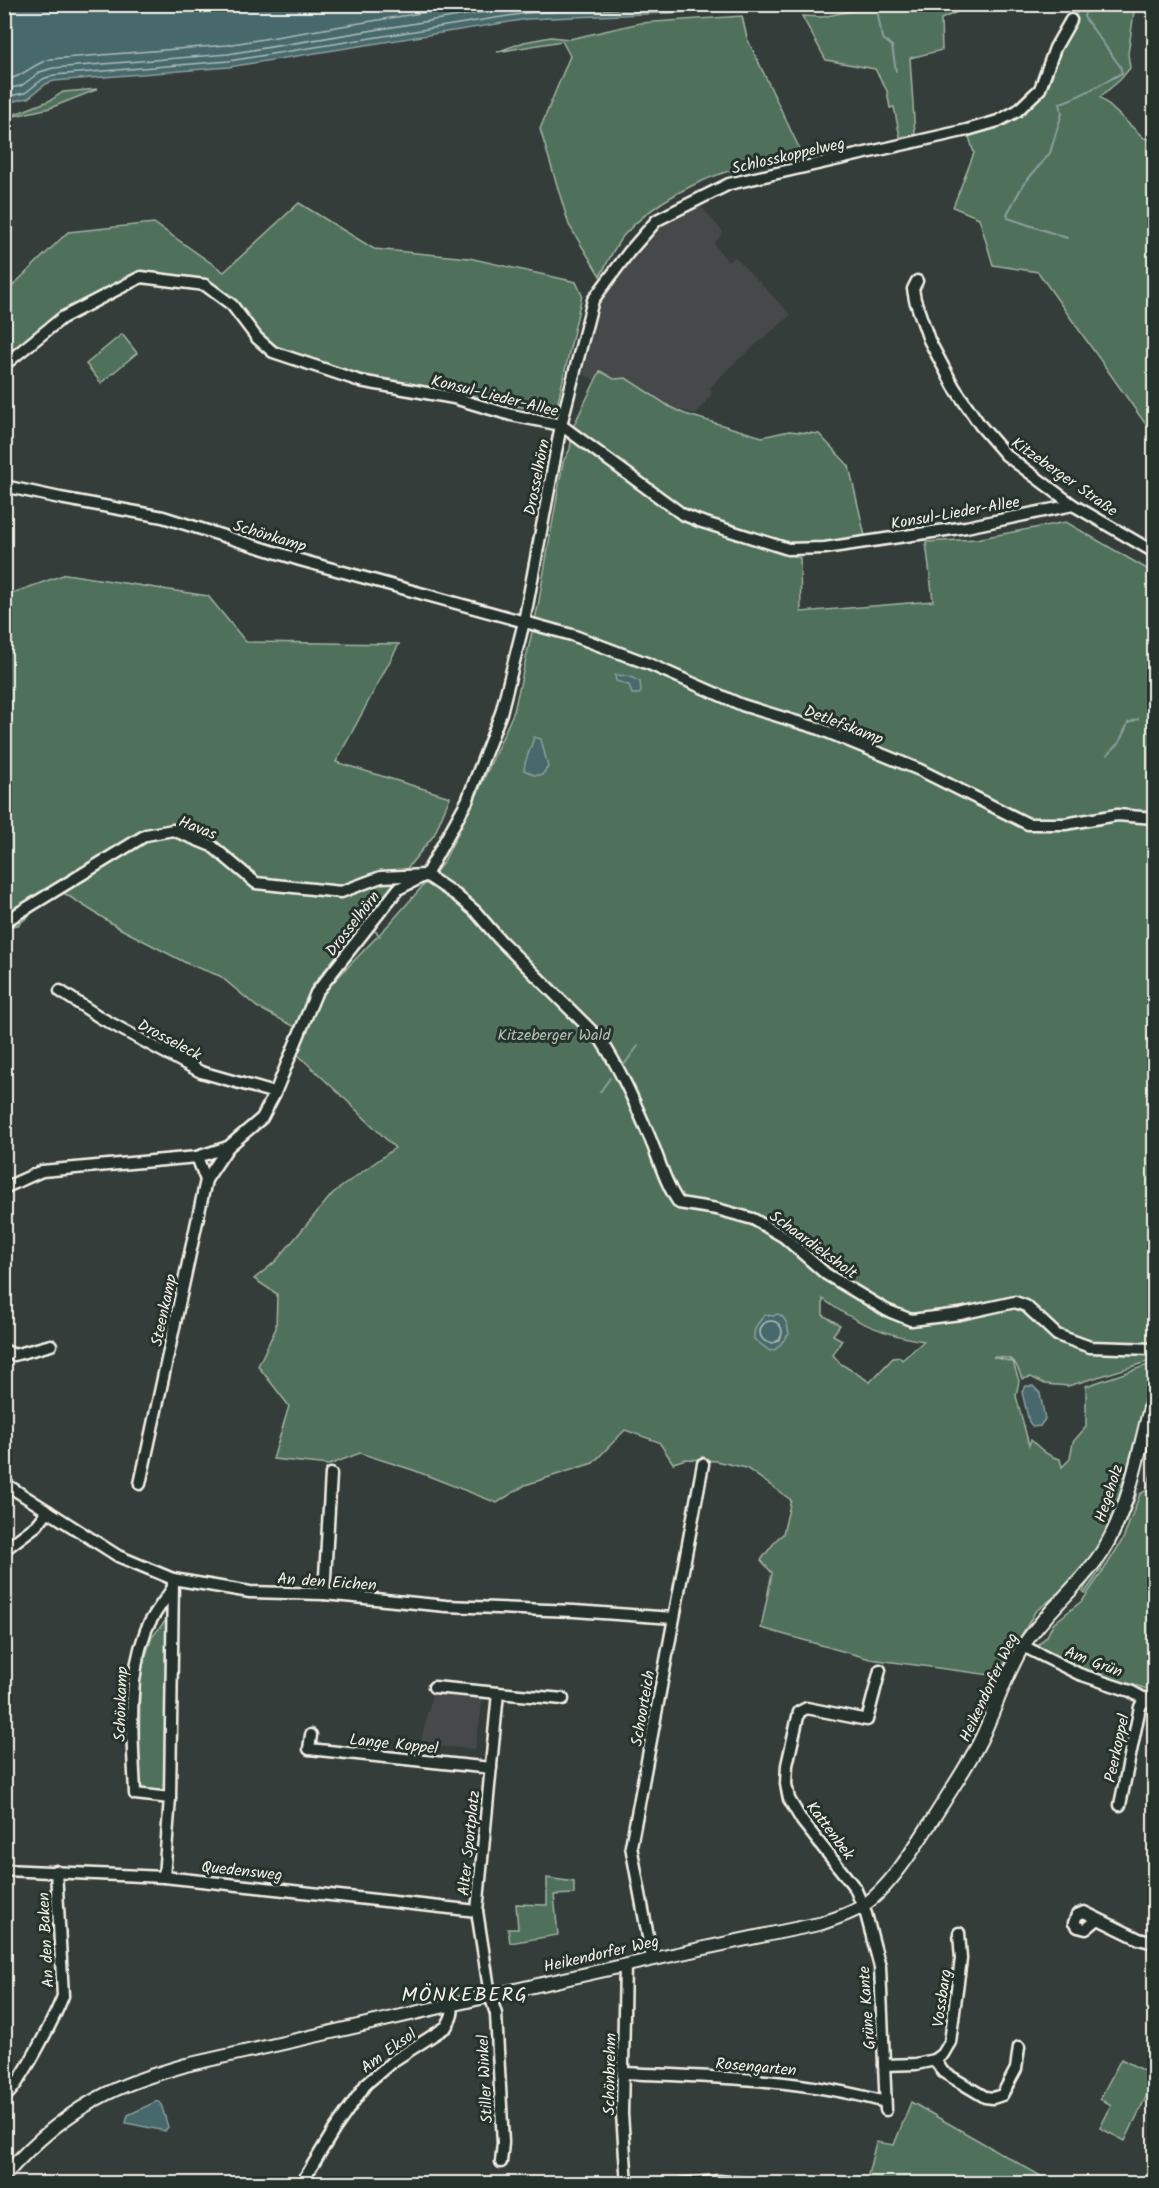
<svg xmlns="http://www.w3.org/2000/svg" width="1159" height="2188" font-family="Kalam,sans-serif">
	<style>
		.built { fill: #454949 }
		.green { fill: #50715c; stroke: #a2b1a2; stroke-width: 1.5; fill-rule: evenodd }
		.water { fill: #46696c; stroke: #8c9f9e; stroke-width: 1.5 }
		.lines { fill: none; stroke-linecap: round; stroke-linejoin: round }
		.shore { stroke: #aebbb6; stroke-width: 1.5 }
		.stream { stroke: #8c9f9e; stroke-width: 2 }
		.minor-casing { stroke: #f4f1e8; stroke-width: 15 }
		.tertiary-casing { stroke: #f4f1e8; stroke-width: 16 }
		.minor { stroke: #26332d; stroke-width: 10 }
		.tertiary { stroke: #26332d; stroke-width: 12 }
		.labels { text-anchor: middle; stroke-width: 6; stroke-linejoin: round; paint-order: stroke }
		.street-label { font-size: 16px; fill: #f4f1e8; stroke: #26332d }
		.park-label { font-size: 16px; fill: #b2beb0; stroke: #26332d }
		.quarter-label { font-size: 20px; letter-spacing: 1.5px; fill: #f4f1e8; stroke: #26332d }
	</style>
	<rect width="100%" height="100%" fill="#343d3a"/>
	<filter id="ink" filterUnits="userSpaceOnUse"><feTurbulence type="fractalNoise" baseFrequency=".0167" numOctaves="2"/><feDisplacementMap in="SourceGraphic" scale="12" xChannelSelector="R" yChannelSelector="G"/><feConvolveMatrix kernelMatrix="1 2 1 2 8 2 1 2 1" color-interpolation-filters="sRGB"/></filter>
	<g filter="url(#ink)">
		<g class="built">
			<polygon points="697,202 723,232 714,244 728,262 735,257 791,315 731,366 710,388 712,394 696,414 670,407 626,378 614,379 600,371 595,380 583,374 599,300 657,223"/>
			<polygon points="434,1687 484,1692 475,1749 420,1745"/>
		</g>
		<g class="green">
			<polygon points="880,5 954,5 957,12 941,19 942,50 910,58 915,135 900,137 894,107 890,108 887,91 875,69 826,60 802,16 822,17"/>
			<polygon points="1083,5 1135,5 1128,54 1130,68 1120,80 1100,97 1144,138 1154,140 1154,436 1038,272 993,265 979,218 953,207 974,153 967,130 998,121 1037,90 1071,20"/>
			<path d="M 742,16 L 747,38 L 802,154 C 783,162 763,162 743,167 C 700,178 653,202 624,235 C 614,246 608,263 600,276 L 569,225 L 540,129 L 570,56 L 562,41 L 497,52 L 524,42 L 551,37 L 570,39 L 640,23 Z"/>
			<polygon points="98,89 50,108 5,118 51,100 63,92"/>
			<polygon points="299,203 374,249 469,258 576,282 582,295 555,415 453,391 360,378 275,349 205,283 142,275 58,315 5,360 5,293 68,232 154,223 224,272"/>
			<polygon points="122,334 137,353 101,383 86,364"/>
			<path d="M 600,371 L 614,379 L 626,378 L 670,407 L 685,414 L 762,437 L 789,431 L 819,434 L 849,466 L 865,536 L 805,545 L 782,551 L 800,558 L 801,612 L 933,601 L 926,542 L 976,539 L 1066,522 L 1154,573 L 1154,1360 L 1068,1386 L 1045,1384 L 1031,1377 L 1022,1379 C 1015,1360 1015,1357 993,1357 L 1013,1362 L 1019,1381 L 1016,1396 L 1029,1445 L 1031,1440 C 1040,1448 1048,1457 1060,1459 L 1062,1467 L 1070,1459 L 1073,1442 L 1086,1427 L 1086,1386 L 1148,1365 L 1154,1364 L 1154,1373 L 1111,1524 L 1094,1552 L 1064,1589 L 1035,1612 L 998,1676 L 870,1659 L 761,1628 L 772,1573 L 761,1560 L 777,1539 L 783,1534 L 791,1500 L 746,1468 L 716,1461 L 686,1459 L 673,1463 L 659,1442 L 625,1430 L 593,1463 L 525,1485 L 497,1503 L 413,1470 L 360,1453 L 329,1465 L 273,1459 L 289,1406 L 258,1366 L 276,1328 L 277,1294 L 254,1279 L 276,1261 L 333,1193 L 395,1148 L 344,1098 L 296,1053 L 321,995 L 392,921 L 443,863 L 475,799 L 514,711 L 538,606 L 563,462 L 570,449 L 573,427 ZM 823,1299 C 852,1321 888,1336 924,1341 L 902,1360 L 900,1357 L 893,1358 L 870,1382 L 841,1364 L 833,1355 L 842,1340 L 833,1335 L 840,1325 L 823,1315 Z"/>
			<polygon points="66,574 208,596 246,642 399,644 336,762 450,797 434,835 312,986 295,1027 257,1007 220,976 188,964 119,928 59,890 18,925 5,927 4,596"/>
			<polygon points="1154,1462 1154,1691 1080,1669 1037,1646 1047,1636 1053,1624 1083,1600 1105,1568 1123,1539 1140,1494 1147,1490"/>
			<path d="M 1132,1491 L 1137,1493 C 1123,1533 1110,1558 1085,1593 L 1083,1591 Z"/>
			<polygon points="170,1615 164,1793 139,1791 140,1674 152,1637"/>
			<polygon points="547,1878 574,1882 574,1894 554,1895 558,1935 510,1943 508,1929 518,1929 516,1904 547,1905"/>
			<polygon points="1121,2059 1154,2076 1154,2080 1125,2141 1100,2128 1111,2106 1100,2099"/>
			<polygon points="911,2102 1053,2183 866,2183 876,2142 894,2145"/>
		</g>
		<g class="water">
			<polygon points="4,5 5,4 847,5 820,10 785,8 528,19 229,67 54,81 46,84 28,98 5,103"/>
			<path d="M 615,675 C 624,675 633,677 640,682 L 641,692 L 639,694 L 632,694 L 629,685 L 616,681 Z"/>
			<path d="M 534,737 L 541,739 L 548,767 L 542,775 L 534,775 L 524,770 C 525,758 531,749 534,737 Z"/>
			<path d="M 777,1314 C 786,1316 788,1326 789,1334 L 776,1349 L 770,1351 L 754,1339 C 753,1328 758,1323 765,1315 L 774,1316 Z"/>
			<polygon points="1026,1386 1033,1386 1040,1393 1045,1419 1040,1426 1033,1427 1029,1422 1022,1392"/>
			<polygon points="157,2101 161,2104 168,2127 165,2131 126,2123 128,2115"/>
		</g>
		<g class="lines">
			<g class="shore">
				<path d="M 4,80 C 23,78 33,63 51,59 L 227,45 L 475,4"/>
				<polyline points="4,89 21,86 40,72 53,68 228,54 526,5 542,4"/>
				<polyline points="4,97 25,93 43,79 54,75 229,61 527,13 717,4"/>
				<circle cx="771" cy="1332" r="11"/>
			</g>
			<g class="stream">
				<polyline points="877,9 882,38 892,46 896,71"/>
				<path d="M 1067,238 L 1008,218 L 1007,214 L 1023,185 L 1050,153 L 1062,113 L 1060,103 C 1079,98 1103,83 1122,73 L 1120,66 L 1084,17 L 1085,12 L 1096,4"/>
				<polyline points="1152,716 1154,715"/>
				<polyline points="1107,755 1119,743 1128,723 1138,719"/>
				<polyline points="355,912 365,921"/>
				<polyline points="373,929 380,936"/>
				<polyline points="623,1066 638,1046"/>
				<polyline points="600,1092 610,1078"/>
			</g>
			<g class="minor-casing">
				<g id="minor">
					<polyline points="917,281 913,289 915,300 929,340 954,387 980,425 1006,455 1073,505 1154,552"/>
					<polyline points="4,365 62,318 141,277 205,285 232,305 257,338 273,352 360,381 454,398 511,415 561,425 682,514 699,521 788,549 825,548 966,527 1073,505"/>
					<polyline points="4,486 60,498 163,517 300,560 572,635 649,664 742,705 820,729 920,770 1028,824 1065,824 1117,815 1154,818"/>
					<path d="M 4,922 L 146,835 L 173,830 L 212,846 L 256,883 L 341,892 L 381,877 L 426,875 L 456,895 L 475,911 L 500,940 L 601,1040 C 620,1069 634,1101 647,1131 C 658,1155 664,1182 679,1203 L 717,1209 L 753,1219 L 784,1237 L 826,1274 L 886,1310 L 911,1320 L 960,1314 L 1015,1302 L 1026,1306 L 1057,1335 L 1090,1347 L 1154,1349"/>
					<polyline points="60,991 101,1018 201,1072 275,1093"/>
					<polyline points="197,1157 206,1180"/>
					<polyline points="4,1188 42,1171 197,1157 228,1147 262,1118 275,1093 316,993 398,889 426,875 467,801 501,713 524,622 561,425 593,300 629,252 657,220 729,184 967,130 998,121 1017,111 1040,89 1055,48 1071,20"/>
					<polyline points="4,1350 14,1355 51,1345"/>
					<polyline points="4,1483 118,1556 173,1579 250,1592 324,1594 446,1606 574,1611 673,1618"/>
					<polyline points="140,1484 206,1180 228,1147"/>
					<polyline points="4,1550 37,1525 48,1511"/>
					<polyline points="324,1594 331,1474"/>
					<polyline points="1023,1646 1079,1674 1130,1691 1154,1704"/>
					<polyline points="880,1670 867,1720 807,1708 799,1712 787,1765 786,1784 789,1799 802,1821 855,1888 866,1914 880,1967 886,2110"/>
					<polyline points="434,1687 563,1699"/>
					<polyline points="498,1693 477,1911 490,1995 496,2014 503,2143 501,2162"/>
					<polyline points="311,1735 309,1749 491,1768"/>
					<path d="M 170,1798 L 135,1794 C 133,1741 126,1684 145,1633 C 150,1618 163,1603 172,1589"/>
					<polyline points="1120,1805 1140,1707 1145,1698"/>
					<polyline points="4,1870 164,1877 477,1911"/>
					<polyline points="164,1877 170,1798 173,1579"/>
					<polyline points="1098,1919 1086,1929 1078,1927 1074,1923 1077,1915 1084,1912 1139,1939 1154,1943"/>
					<polyline points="652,1958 631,1846 703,1464"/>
					<polyline points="625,1965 622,2114 627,2184"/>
					<polyline points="935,2060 943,2072 985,2097 993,2098 1002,2095 1016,2069 1019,2047"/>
					<polyline points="884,2065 916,2064 935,2060 943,2054 950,2042 961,1959 959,1933"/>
					<path d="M 623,2073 C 711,2077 799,2078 885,2102"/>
					<path d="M 4,2097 C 19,2089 56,2014 63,1996 L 56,1871"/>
					<path d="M 301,2184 L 334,2130 L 366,2084 L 393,2061 L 446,2027 C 451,2019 454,2013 452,2003"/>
					<polyline points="681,2184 719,2181 751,2184"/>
				</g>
			</g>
			<g class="tertiary-casing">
				<path id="tertiary" d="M 4,2176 C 32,2144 68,2113 106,2094 C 132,2081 159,2073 186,2065 C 397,2018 607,1967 819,1924 C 834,1919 848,1915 861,1907 C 892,1888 923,1834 943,1803 C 956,1782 971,1760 982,1737 C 996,1707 1006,1674 1023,1646 C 1049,1606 1090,1579 1111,1536 C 1133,1492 1141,1440 1154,1392"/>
			</g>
			<use href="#minor" class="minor"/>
			<use href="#tertiary" class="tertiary"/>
		</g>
	</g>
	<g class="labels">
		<g class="street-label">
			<text transform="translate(788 155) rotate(-13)" y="6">Schlosskoppelweg</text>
			<text transform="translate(495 395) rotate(14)" y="6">Konsul-Lieder-Allee</text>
			<text transform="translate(1065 476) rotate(35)" y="6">Kitzeberger Straße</text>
			<text transform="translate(536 477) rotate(-79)" y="6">Drosselhörn</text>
			<text transform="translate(955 512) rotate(-10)" y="6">Konsul-Lieder-Allee</text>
			<text transform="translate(270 535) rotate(17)" y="6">Schönkamp</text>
			<text transform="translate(844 724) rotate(21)" y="6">Detlefskamp</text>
			<text transform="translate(198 827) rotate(21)" y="6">Havas</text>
			<text transform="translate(352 923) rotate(-52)" y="6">Drosselhörn</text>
			<text transform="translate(170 1039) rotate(28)" y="6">Drosseleck</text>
			<text transform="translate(814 1244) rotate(36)" y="6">Schaardieksholt</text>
			<text transform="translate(163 1310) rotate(-78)" y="6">Steenkamp</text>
			<text transform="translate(1108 1493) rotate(-72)" y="6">Hegeholz</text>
			<text transform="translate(327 1581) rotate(4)" y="6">An den Eichen</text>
			<text transform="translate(1094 1661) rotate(21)" y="6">Am Grün</text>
			<text transform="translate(988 1687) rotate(-65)" y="6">Heikendorfer Weg</text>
			<text transform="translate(120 1704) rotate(-88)" y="6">Schönkamp</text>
			<text transform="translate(642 1708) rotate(-80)" y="6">Schoorteich</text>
			<text transform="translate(394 1743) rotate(6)" y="6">Lange Koppel</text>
			<text transform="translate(1116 1748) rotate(-78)" y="6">Peerkoppel</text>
			<text transform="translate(831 1830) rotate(53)" y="6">Kattenbek</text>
			<text transform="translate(468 1843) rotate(-84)" y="6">Alter Sportplatz</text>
			<text transform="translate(242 1870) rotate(6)" y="6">Quedensweg</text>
			<text transform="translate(45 1940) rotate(-93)" y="6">An den Baken</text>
			<text transform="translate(601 1953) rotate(-13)" y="6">Heikendorfer Weg</text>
			<text transform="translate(941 1998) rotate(-82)" y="6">Vossbarg</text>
			<text transform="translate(866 2008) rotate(-94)" y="6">Grüne Kante</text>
			<text transform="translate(388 2050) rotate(-36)" y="6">Am Eksol</text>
			<text transform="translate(756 2066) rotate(5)" y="6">Rosengarten</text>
			<text transform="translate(609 2074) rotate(-89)" y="6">Schönbrehm</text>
			<text transform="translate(484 2079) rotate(-93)" y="6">Stiller Winkel</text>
		</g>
		<g class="park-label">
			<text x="554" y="1040">Kitzeberger Wald</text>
		</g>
		<g class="quarter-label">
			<text x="465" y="2001">MÖNKEBERG</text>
		</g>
	</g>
	<rect width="1159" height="2188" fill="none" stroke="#26332d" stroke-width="24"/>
	<rect x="12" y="12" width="1135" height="2164" fill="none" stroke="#f4f1e8" stroke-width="2" filter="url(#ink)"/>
</svg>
